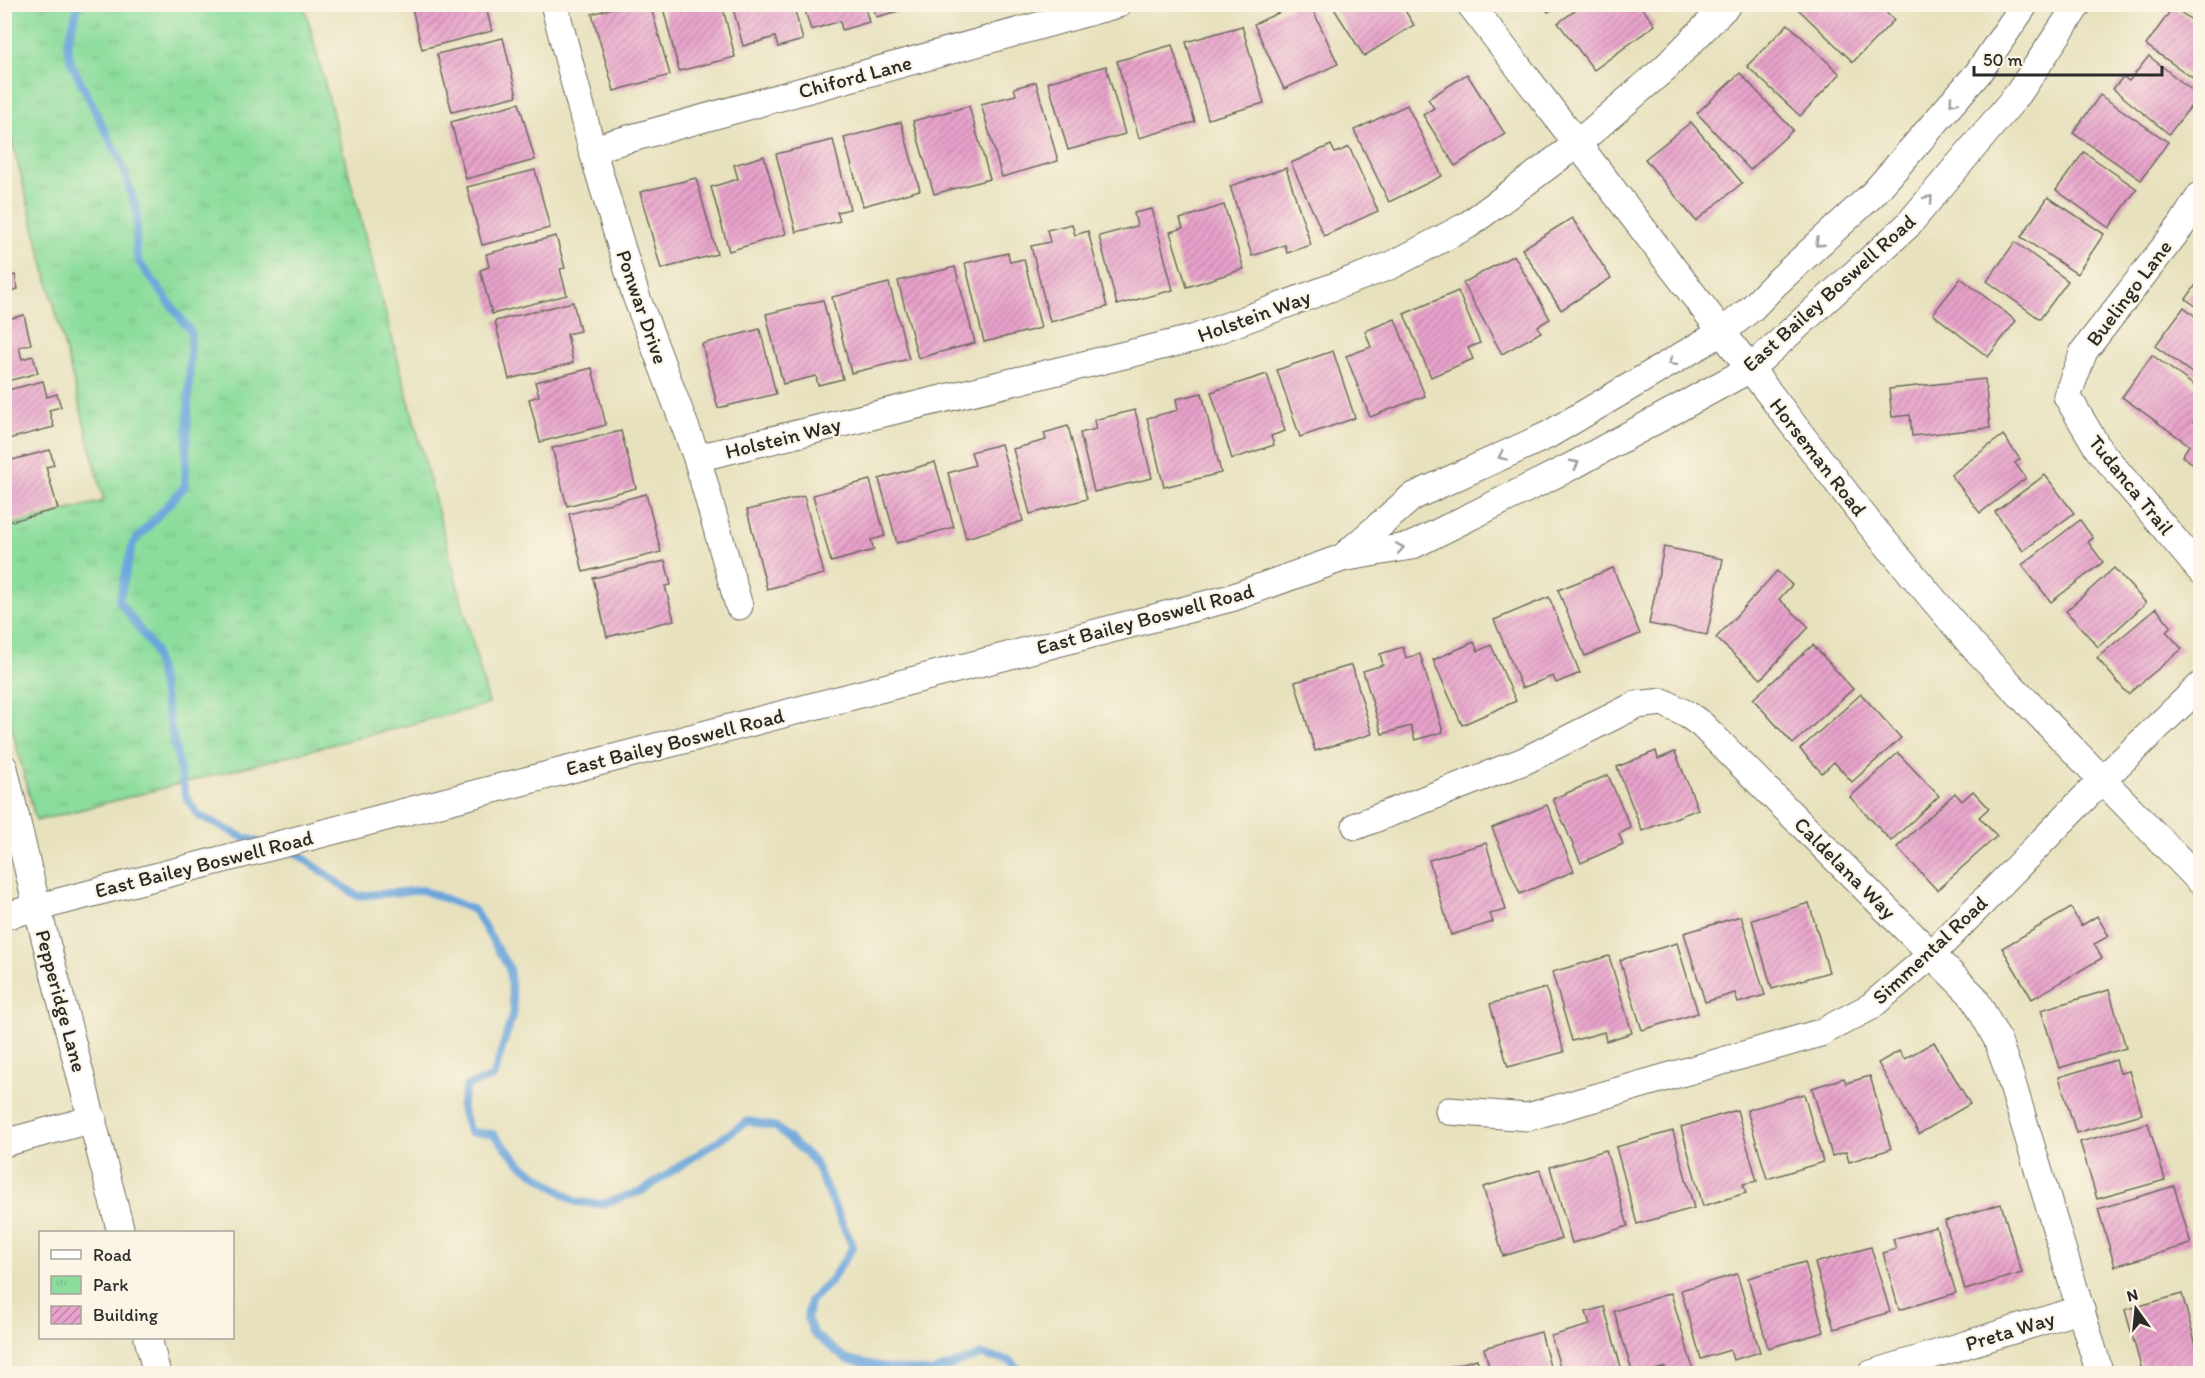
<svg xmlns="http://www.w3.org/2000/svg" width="2205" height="1378" font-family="Itim,sans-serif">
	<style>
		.park { fill: url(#park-tufts); stroke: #5c8464; stroke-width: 1.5 }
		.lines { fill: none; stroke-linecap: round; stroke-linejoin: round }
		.stream { stroke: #6ba5db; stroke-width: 8 }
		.building { fill: url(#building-hatch) }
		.minor-casing { stroke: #6d6b5e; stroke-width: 29 }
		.minor { stroke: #fff; stroke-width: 27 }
		.oneway { stroke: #a0a0a0 }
		.labels { text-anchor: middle; stroke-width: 4.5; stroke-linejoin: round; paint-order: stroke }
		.street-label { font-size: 21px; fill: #2b2b2b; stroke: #fcf5e5 }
	</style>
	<defs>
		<pattern id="park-tufts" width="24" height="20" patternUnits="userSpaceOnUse" patternTransform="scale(1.5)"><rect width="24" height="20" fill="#8cdd9d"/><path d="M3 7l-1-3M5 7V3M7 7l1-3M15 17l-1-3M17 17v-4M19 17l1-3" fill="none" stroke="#79be87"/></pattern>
		<pattern id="building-hatch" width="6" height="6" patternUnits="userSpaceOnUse" patternTransform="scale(1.5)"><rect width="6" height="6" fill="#e8a2cb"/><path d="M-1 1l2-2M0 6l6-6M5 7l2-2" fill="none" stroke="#bc84a5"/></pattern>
	</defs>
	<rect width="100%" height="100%" fill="#fcf5e5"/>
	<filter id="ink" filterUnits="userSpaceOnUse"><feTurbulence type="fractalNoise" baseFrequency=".0167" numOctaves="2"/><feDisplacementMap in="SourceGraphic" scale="12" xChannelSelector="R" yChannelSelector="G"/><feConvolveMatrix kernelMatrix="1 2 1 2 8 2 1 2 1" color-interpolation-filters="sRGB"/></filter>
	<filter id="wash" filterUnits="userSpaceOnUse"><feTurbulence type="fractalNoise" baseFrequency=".008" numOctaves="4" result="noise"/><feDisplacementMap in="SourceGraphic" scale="24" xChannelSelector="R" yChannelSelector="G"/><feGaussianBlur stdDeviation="1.35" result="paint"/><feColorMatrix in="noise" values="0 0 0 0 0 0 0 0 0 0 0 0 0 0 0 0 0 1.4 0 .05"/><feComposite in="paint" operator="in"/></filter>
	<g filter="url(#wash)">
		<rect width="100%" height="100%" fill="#e7e1be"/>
		<polygon class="park" points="4,5 304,5 489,704 36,821 5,701 5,526 104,501 5,113"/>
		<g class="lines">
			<g class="stream">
				<polyline points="79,4 67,44 71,63 121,162 137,211 136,251 139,262 191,332 185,486 133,543 119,601 154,649 186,797 198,815 244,838 256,841"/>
				<polyline points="291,851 296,853 357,896 422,890 474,910 509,968 514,1011 493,1077 467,1086 461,1107 470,1132 493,1134 522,1165 576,1202 602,1204 642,1191 748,1121 776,1127 814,1161 853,1247 829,1283 810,1301 807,1318 814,1334 846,1359 888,1368 932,1372 981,1355 1011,1361 1024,1374"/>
			</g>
		</g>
		<g id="blocks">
			<g class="building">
				<polygon points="411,4 485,4 492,31 422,49"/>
				<polygon points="626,4 650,4 670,75 614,91 592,14"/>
				<polygon points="662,4 722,4 735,57 679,71"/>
				<polygon points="732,4 793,4 803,40 778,47 775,37 743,46"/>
				<polygon points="803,4 864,4 869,22 842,30 840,21 811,30"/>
				<polygon points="1298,4 1310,4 1338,64 1284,89 1254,24"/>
				<polygon points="1331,4 1401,4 1414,25 1364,56"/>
				<polygon points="1542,4 1558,4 1548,12"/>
				<polygon points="1584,4 1639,4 1655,25 1594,70 1558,23"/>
				<polygon points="2187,4 2200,4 2200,13"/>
				<polygon points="873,5 921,5 876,17"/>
				<polygon points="1802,5 1878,5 1894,20 1853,62 1798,9"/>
				<polygon points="2173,7 2200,26 2200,83 2146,45"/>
				<polygon points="1788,24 1840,74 1800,116 1747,66"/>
				<polygon points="1242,26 1264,103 1208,119 1186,42"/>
				<polygon points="503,38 517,96 452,112 437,54"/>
				<polygon points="1172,45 1195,122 1139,138 1117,61"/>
				<polygon points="2149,56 2199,96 2169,134 2113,89 2123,77 2129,81"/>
				<polygon points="1106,66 1125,134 1068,150 1048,82"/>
				<polygon points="1740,73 1793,130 1750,170 1697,113"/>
				<polygon points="1467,74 1505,134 1455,166 1423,115 1434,108 1428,99"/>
				<polygon points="1036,82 1058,161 1002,177 981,104 1016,95 1014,88"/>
				<polygon points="2100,95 2168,142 2141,180 2073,133"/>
				<polygon points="519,103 535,160 466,179 451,122"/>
				<polygon points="1407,105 1442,176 1389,202 1354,130"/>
				<polygon points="969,106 990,179 934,194 913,121"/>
				<polygon points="901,122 920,190 863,206 844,138"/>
				<polygon points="1691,122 1742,183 1696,221 1645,159"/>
				<polygon points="833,140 850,209 837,212 840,221 796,232 776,154"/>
				<polygon points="1331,145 1335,153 1349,147 1378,211 1324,236 1291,163"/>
				<polygon points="2084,152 2137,189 2109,228 2056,190"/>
				<polygon points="764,156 786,234 729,251 711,187 738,179 734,165"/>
				<polygon points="1286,168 1311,245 1287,253 1285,245 1252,256 1230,186"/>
				<polygon points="535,170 550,228 482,245 467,187"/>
				<polygon points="696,178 717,254 661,269 640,192"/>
				<polygon points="2048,197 2104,234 2077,274 2021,237"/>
				<polygon points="1224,205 1244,269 1187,287 1170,232 1183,228 1180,219"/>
				<polygon points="1152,209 1173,290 1117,305 1099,236 1137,226 1134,213"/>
				<polygon points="1572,218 1611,278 1561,310 1522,249"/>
				<polygon points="1072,224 1075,235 1088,231 1107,307 1050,322 1031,246 1050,242 1047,230"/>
				<polygon points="556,236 565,268 560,269 567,295 492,314 480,270 489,267 486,254"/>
				<polygon points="2015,242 2068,281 2040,319 1987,281"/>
				<polygon points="1008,253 1010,262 1024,259 1041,328 984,342 965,263"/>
				<polygon points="1514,255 1550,319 1538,326 1541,332 1502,354 1463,283"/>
				<polygon points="955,267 975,343 918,358 898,281"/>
				<polygon points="15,275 18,289 8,292 9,296 4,297 4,278"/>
				<polygon points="1961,278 2016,321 1988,357 1933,314"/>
				<polygon points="2200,279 2200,309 2186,299"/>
				<polygon points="889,283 909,359 851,373 832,297"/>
				<polygon points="1458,291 1480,343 1468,348 1473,359 1431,377 1404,314"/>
				<polygon points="823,300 843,379 818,385 816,376 783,384 766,314"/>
				<polygon points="573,302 580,331 567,334 573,363 509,379 495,321"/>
				<polygon points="2184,307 2200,320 2200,379 2155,346"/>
				<polygon points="24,315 31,344 19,347 22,359 33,356 38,373 4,382 4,320"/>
				<polygon points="1395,319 1425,396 1370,417 1346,356 1371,347 1365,331"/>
				<polygon points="760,329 776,394 718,408 702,344"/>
				<polygon points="1333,351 1355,418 1300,437 1277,370"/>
				<polygon points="2152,355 2200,390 2200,412 2193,422 2200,427 2200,458 2195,465 2182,456 2189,445 2122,397"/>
				<polygon points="592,368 606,425 540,442 529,399 539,396 535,382"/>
				<polygon points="1267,374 1285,431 1271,436 1274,445 1232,459 1211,392"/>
				<polygon points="1985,379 1990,428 1912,436 1910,415 1892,417 1889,389"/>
				<polygon points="43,381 47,397 57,394 61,407 49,410 54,427 8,439 10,447 4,448 4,391"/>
				<polygon points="1202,393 1221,473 1164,487 1147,418 1178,410 1176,399"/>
				<polygon points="1135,410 1152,478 1094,492 1080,433 1096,429 1094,420"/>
				<polygon points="1068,426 1087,499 1030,514 1013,449 1046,440 1044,433"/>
				<polygon points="621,431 636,488 567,506 552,448"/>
				<polygon points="2003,435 2020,459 2015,463 2026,478 1980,513 1951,475"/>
				<polygon points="1001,444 1023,521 966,538 948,473 975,465 971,452"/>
				<polygon points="50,450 54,465 46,467 58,509 4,523 4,462"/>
				<polygon points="935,462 954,527 897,543 879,479"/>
				<polygon points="2045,475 2074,513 2023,551 1995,512"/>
				<polygon points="870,480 885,536 871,540 874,550 831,562 813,495"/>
				<polygon points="646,494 661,552 583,572 569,514"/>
				<polygon points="804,496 824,574 767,589 747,510"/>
				<polygon points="2080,520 2093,538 2088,542 2103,562 2051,602 2022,565"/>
				<polygon points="1664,547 1723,559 1707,635 1649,624"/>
				<polygon points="665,561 671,585 665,586 674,620 607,637 593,578"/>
				<polygon points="1613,568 1640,634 1585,656 1558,590"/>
				<polygon points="2114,568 2146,603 2098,647 2066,611"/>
				<polygon points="1777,571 1792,585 1779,599 1809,627 1761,679 1716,638"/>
				<polygon points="1549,597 1580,673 1556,683 1553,676 1522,688 1494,620"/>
				<polygon points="2156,608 2171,626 2166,631 2182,649 2128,694 2097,658"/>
				<polygon points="1474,642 1478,651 1491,645 1516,701 1462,725 1433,660"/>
				<polygon points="1813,645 1853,689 1793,744 1753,699"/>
				<polygon points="1403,647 1406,658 1420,654 1443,732 1415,740 1411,726 1382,734 1363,671 1383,665 1380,654"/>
				<polygon points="1352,665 1372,734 1315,751 1295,682"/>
				<polygon points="1861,694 1901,738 1852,782 1834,762 1822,773 1800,749"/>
				<polygon points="1656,751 1658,759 1675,752 1698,809 1642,831 1617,767"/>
				<polygon points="1898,753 1939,796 1891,841 1850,797"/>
				<polygon points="1608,775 1631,828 1619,834 1623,844 1581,863 1553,799"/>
				<polygon points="1973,791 1989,808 1979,817 1997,836 1937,890 1897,847 1955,793 1962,801"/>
				<polygon points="1547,805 1574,871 1520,894 1492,828"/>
				<polygon points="1486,843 1506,910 1490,914 1493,922 1451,935 1429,860"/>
				<polygon points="1809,903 1829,972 1772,989 1752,920"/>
				<polygon points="2071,908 2081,926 2097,916 2109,936 2094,944 2102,958 2032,999 2002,948"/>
				<polygon points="1741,916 1765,995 1738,1003 1735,993 1705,1002 1684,933"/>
				<polygon points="1677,943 1698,1013 1642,1030 1620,960"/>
				<polygon points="1609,956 1632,1033 1606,1041 1604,1032 1572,1041 1552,972"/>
				<polygon points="1546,988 1564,1052 1508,1067 1490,1004"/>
				<polygon points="2109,990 2126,1048 2059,1068 2041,1010"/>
				<polygon points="1934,1042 1970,1104 1919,1134 1878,1063 1899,1051 1904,1059"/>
				<polygon points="2116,1060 2120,1073 2129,1071 2142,1114 2076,1133 2059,1077"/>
				<polygon points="1870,1076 1891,1149 1849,1162 1846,1152 1832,1156 1812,1088 1844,1078 1846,1083"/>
				<polygon points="1804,1094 1823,1162 1767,1179 1747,1110"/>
				<polygon points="1737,1110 1757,1181 1743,1184 1746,1193 1703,1206 1681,1127"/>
				<polygon points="2148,1123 2165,1180 2097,1199 2080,1142"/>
				<polygon points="1673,1131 1694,1208 1637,1224 1616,1147"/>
				<polygon points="1606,1150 1628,1226 1572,1243 1550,1167"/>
				<polygon points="1540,1170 1561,1239 1503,1256 1483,1187"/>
				<polygon points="2174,1186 2191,1244 2115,1266 2098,1209"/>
				<polygon points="2001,1204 2022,1273 1965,1290 1945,1221"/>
				<polygon points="1936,1227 1956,1293 1899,1310 1883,1253 1896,1249 1893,1239"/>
				<polygon points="1871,1247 1890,1312 1834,1329 1815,1263"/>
				<polygon points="1805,1262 1824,1332 1768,1348 1748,1278"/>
				<polygon points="1737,1274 1760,1352 1733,1360 1730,1350 1701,1359 1681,1290"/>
				<polygon points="1671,1293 1694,1372 1668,1374 1665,1367 1642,1374 1633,1374 1614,1311"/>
				<polygon points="2182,1294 2200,1360 2200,1373 2176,1374 2175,1370 2161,1374 2143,1374 2125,1310"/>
				<polygon points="1604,1307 1623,1374 1562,1374 1551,1336 1590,1325 1586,1312"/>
				<polygon points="1541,1332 1552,1374 1491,1374 1484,1348"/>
				<polygon points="1477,1359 1481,1374 1429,1374 1429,1373"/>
			</g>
		</g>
	</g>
	<g filter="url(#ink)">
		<use href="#blocks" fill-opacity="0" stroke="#6d6b5e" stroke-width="1.5"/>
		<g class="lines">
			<g class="minor-casing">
				<g id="minor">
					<polyline points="554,4 592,149 636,296 697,458 739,606"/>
					<polyline points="1470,4 1868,522 1971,644 2200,881"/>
					<polyline points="592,149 1118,4"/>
					<polyline points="2200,196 2181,226 2084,351 2067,396 2099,450 2200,570"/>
					<polyline points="697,458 1195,338 1392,265 1468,225 1577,144 1665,68 1728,4"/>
					<polyline points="1342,558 1412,497 1548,435 1722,332 1752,308 1775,284 1873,194 1978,73 2025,4"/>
					<polyline points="4,768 37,907 121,1232"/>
					<polyline points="1356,826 1524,761 1636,705 1663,702 1688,715 1701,724 1974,997 1997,1039 2009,1073 2100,1374"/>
					<polyline points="4,916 1231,598 1342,558 1411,546 1574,465 1750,369 1907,226 2018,94 2078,4"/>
					<polyline points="1449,1111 1528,1117 1820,1033 1870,1007 1931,955 2102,780 2200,686"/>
					<polyline points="4,1143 93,1119"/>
					<polyline points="148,1338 157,1374"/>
					<polyline points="1871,1374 2081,1309"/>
				</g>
			</g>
			<use href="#minor" class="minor"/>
		</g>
		<defs><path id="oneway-chevron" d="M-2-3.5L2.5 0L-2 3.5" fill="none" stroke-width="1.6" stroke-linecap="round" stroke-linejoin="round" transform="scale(1.5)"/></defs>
		<g class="oneway">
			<use href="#oneway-chevron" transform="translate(1953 102) rotate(131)"/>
			<use href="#oneway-chevron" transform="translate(1929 199) rotate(-50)"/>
			<use href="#oneway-chevron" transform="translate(1819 243) rotate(137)"/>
			<use href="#oneway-chevron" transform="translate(1672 362) rotate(149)"/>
			<use href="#oneway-chevron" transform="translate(1502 456) rotate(156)"/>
			<use href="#oneway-chevron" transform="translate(1575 464) rotate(-28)"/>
			<use href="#oneway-chevron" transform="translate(1400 548) rotate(-10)"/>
		</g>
	</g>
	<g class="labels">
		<g class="street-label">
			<text transform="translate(855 77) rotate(-15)" y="7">Chiford Lane</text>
			<text transform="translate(1829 293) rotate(-42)" y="7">East Bailey Boswell Road</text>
			<text transform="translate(2129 293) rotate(-53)" y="7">Buelingo Lane</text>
			<text transform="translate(642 307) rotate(71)" y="7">Ponwar Drive</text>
			<text transform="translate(1254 316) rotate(-20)" y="7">Holstein Way</text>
			<text transform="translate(783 438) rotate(-14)" y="7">Holstein Way</text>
			<text transform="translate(1818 457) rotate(52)" y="7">Horseman Road</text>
			<text transform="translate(2131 485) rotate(51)" y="7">Tudanca Trail</text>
			<text transform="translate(1145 619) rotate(-15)" y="7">East Bailey Boswell Road</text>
			<text transform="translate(675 742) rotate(-14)" y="7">East Bailey Boswell Road</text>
			<text transform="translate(204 864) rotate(-14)" y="7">East Bailey Boswell Road</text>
			<text transform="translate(1845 868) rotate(45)" y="7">Caldelana Way</text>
			<text transform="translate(1930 950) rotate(-43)" y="7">Simmental Road</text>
			<text transform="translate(61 1001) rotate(75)" y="7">Pepperidge Lane</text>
			<text transform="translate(2010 1331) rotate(-17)" y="7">Preta Way</text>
		</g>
	</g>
	<rect width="2205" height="1378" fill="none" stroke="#fcf5e5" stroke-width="24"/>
	<rect x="39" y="1231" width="195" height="108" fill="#fcf5e5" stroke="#a8a49b" stroke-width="1.5"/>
	<rect x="51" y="1250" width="30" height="9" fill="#ffffff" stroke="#a8a49b" stroke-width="1.5"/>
	<text x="93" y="1261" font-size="18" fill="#2b2b2b">Road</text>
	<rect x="51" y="1276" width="30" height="18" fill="url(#park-tufts)" stroke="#a8a49b" stroke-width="1.5"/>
	<text x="93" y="1291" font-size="18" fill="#2b2b2b">Park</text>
	<rect x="51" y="1306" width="30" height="18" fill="url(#building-hatch)" stroke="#a8a49b" stroke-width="1.5"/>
	<text x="93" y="1321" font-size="18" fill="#2b2b2b">Building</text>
	<g transform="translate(2136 1309) rotate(345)" stroke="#fcf5e5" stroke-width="4.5" paint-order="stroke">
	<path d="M0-4.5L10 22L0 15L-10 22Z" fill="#2b2b2b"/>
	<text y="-9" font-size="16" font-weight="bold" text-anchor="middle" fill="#2b2b2b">N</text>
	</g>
	<path d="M1974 66v9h188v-9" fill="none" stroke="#2b2b2b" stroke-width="3"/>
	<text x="1983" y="66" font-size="18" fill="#2b2b2b" stroke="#fcf5e5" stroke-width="4.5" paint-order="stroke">50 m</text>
</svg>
